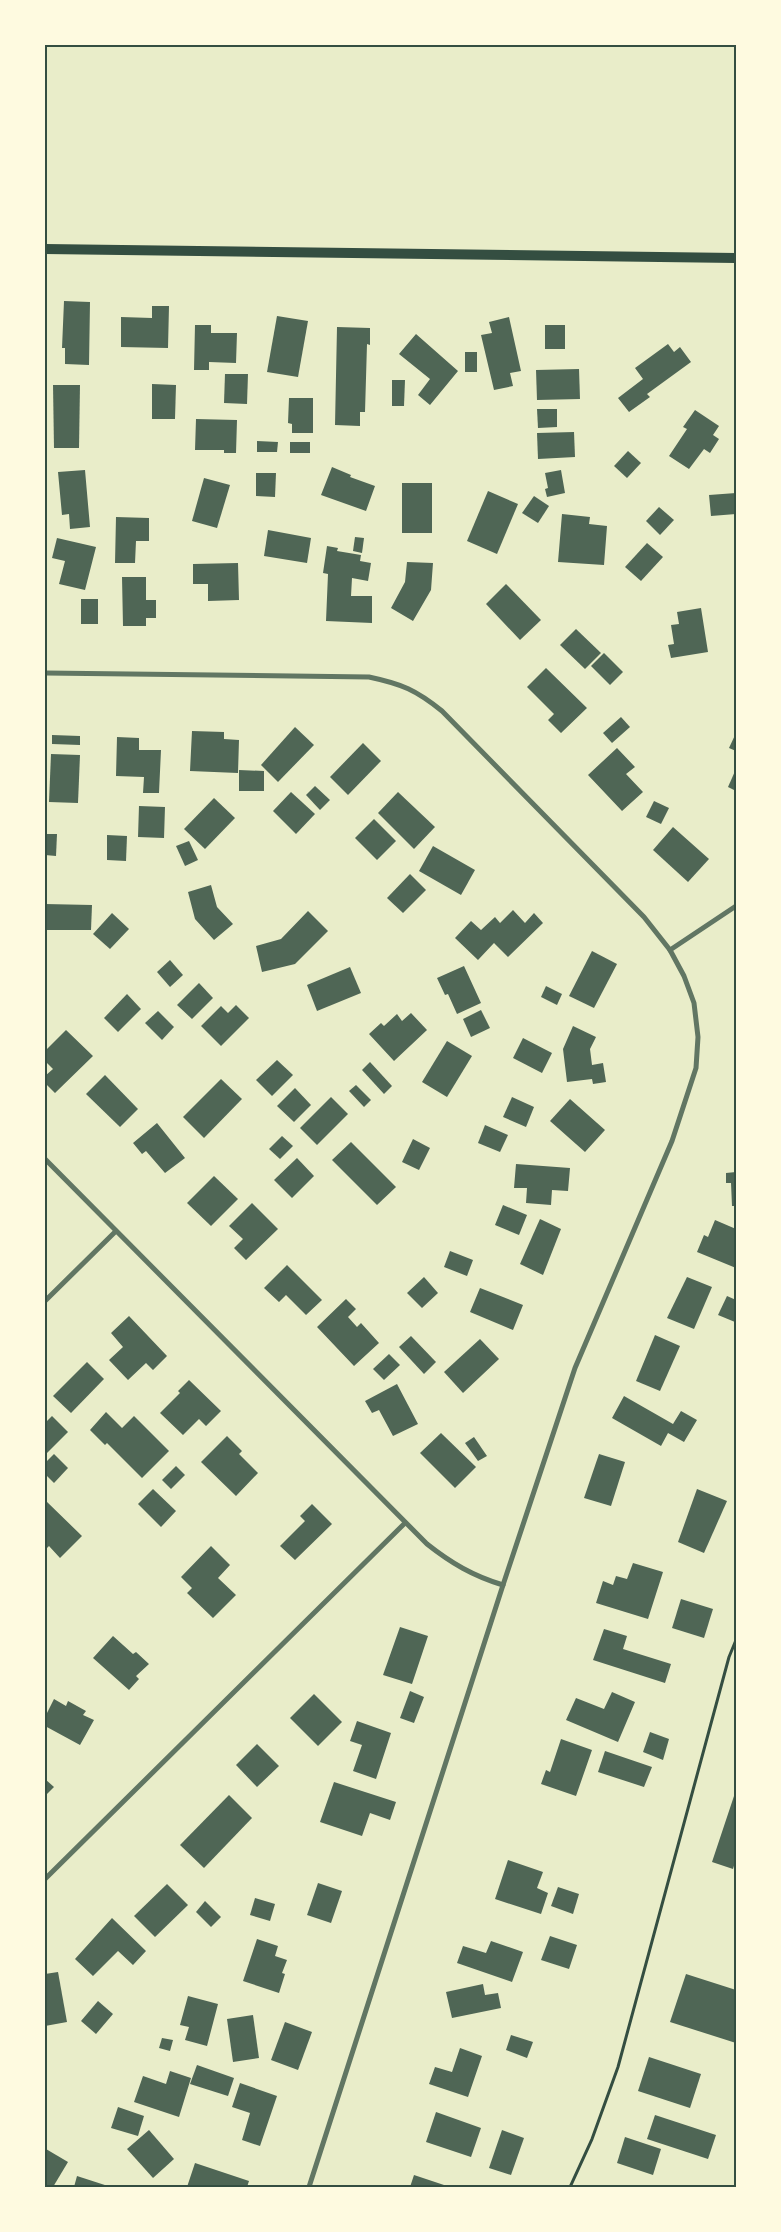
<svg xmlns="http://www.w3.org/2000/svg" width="781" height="2232" font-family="Cabin,sans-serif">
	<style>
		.building { fill: #4f6655 }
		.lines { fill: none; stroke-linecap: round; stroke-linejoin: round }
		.path { stroke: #344e41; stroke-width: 3 }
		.minor { stroke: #617663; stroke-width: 5 }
		.secondary { stroke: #344e41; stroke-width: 10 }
		.neatline { fill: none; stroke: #344e41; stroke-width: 2 }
	</style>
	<rect width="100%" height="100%" fill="#e9edc9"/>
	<g class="building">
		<polygon points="64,301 90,302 89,365 65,364 65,348 62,348"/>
		<polygon points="152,306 169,306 168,348 121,347 121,317 152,318"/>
		<polygon points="277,316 308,321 298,377 267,372"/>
		<polygon points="509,317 521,371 510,373 513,386 494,390 481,335 492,333 489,322"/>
		<polygon points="195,325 211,325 211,333 237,333 236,363 209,362 209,370 194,370"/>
		<rect x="545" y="325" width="20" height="24"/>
		<polygon points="337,327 370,328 370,345 367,344 365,412 360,412 360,426 335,425"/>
		<polygon points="416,334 458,371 430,405 418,395 430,379 399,354"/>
		<polygon points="668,344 674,352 680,347 691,362 647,394 650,397 629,412 618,398 643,379 635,368"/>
		<rect x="465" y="352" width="12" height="20"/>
		<polygon points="579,369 580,399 537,400 536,370"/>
		<polygon points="225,374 248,374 247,404 224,403"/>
		<polygon points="392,380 405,380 404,406 392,406"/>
		<polygon points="152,384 176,385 175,419 152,419"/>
		<polygon points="53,385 80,385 79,448 54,448"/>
		<polygon points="289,398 313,398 313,433 292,433 292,424 288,423"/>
		<polygon points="537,409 557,409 557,427 538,428"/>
		<polygon points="695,410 719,426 713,435 719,439 710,453 704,449 689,469 669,456 687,429 683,427"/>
		<polygon points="196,419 237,420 236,453 224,453 224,450 195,450"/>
		<polygon points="574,432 575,457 538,459 537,433"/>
		<polygon points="257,441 278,442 277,452 257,452"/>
		<rect x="290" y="442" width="20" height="11"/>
		<polygon points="628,451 641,463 627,478 614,466"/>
		<polygon points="332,467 351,475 350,477 375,486 366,511 321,495"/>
		<polygon points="85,470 90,527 70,529 69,514 62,515 58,472"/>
		<polygon points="561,470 565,493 547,497 545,489 548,488 545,473"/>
		<polygon points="256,473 276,473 275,497 256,496"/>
		<polygon points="204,478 230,485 217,528 192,521"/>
		<rect x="402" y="483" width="30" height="50"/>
		<polygon points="488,491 518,504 497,554 467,541"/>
		<polygon points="736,493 736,514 711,516 709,495"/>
		<polygon points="534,496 549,506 538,523 522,513"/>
		<polygon points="659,507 674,520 660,535 646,521"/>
		<polygon points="562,514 590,517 589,524 607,526 604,565 558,562"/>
		<polygon points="116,517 149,518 149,541 136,541 135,563 115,563"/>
		<polygon points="268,530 311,538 307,563 264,556"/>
		<polygon points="355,537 364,538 362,553 353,551"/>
		<polygon points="57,538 96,547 85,590 59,584 65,561 52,558"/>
		<polygon points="647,543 663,557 641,581 625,567"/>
		<polygon points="327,546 338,548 337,551 361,555 360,561 371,563 368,581 352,578 351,596 372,596 372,623 326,621 328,574 323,573"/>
		<polygon points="407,562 433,563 431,590 413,621 391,608 405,582"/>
		<polygon points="238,563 239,600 208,601 208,584 193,584 193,564"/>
		<polygon points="122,577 146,577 146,600 156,600 156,618 146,618 146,626 123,626"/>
		<polygon points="506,584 541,620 520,640 486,604"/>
		<rect x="81" y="599" width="17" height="25"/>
		<polygon points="701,608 708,652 671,658 668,645 674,644 671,625 679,624 677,612"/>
		<polygon points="576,629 601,653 585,669 560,645"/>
		<polygon points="604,653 623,672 610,685 591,666"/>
		<polygon points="546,668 587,708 561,733 548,720 554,714 527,687"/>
		<polygon points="621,717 630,727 612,743 603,733"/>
		<polygon points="295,727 314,745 278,782 261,765"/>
		<polygon points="192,731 224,732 224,739 239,740 238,773 190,771"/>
		<polygon points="736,733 736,751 729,748"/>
		<polygon points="52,735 80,736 80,745 52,744"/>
		<polygon points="117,737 139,738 139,750 161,750 159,793 143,793 144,777 116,776"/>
		<polygon points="363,743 381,761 348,795 330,777"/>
		<polygon points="617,748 635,767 626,774 643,792 622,811 588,775"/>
		<polygon points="51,754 80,755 78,803 49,802"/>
		<polygon points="736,769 736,791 728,787"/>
		<polygon points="239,770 264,771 264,791 239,791"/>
		<polygon points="315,786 330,800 320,810 306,795"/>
		<polygon points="291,792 315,814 296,834 273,811"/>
		<polygon points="398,792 435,827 414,849 378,813"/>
		<polygon points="214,798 235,818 205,849 184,829"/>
		<polygon points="654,801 669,808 661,824 646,817"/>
		<polygon points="139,806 165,807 164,838 138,837"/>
		<polygon points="374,819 396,841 377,860 355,838"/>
		<polygon points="673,827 709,859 688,882 653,850"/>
		<polygon points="45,834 57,834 56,856 45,855"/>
		<polygon points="107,835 127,836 126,861 107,860"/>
		<polygon points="189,841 198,860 185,866 176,846"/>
		<polygon points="433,846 475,870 461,895 419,871"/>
		<polygon points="410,874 426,890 403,913 387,898"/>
		<polygon points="211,885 217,907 233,924 214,940 195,919 188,892"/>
		<polygon points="45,904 92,905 91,930 45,930"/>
		<polygon points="513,910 525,923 534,913 543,923 508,957 494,943 478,960 455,938 471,921 481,930 495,917 500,923"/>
		<polygon points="308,911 328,931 295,964 262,972 256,946 281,939"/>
		<polygon points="112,913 129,929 110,949 93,934"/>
		<polygon points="592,951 617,964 594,1008 569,996"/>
		<polygon points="170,960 183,975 170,987 157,972"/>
		<polygon points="464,966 481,1003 457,1014 448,994 445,995 437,978"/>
		<polygon points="350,967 361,993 317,1011 307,985"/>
		<polygon points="199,983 213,998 192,1019 177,1005"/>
		<polygon points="546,986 562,994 557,1005 541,997"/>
		<polygon points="127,994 141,1009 118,1032 104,1018"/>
		<polygon points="236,1005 249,1018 221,1046 201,1026 221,1006 228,1013"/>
		<polygon points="481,1010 490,1028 471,1037 463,1019"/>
		<polygon points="158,1011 174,1027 162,1040 145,1023"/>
		<polygon points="411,1013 427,1030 394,1061 369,1034 381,1023 384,1026 397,1014 402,1021"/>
		<polygon points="573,1026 596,1037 590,1049 592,1065 603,1063 606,1082 593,1084 592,1079 567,1082 563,1049"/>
		<polygon points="66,1030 93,1056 55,1093 45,1083 45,1076 53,1069 45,1061 45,1051"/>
		<polygon points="523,1038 552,1053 542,1073 513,1058"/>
		<polygon points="447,1041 472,1056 447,1097 422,1082"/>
		<polygon points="277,1060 293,1075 272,1096 256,1080"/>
		<polygon points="370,1062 392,1086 384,1094 362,1070"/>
		<polygon points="105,1075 138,1109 120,1127 86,1094"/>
		<polygon points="221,1079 242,1099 204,1138 183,1117"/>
		<polygon points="356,1085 371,1100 364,1107 349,1091"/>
		<polygon points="295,1088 311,1105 294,1122 277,1106"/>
		<polygon points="331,1097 348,1114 317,1145 300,1128"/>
		<polygon points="512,1097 534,1107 526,1127 503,1117"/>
		<polygon points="570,1099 605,1130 585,1152 550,1121"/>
		<polygon points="157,1123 185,1158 165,1173 146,1151 142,1154 133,1143"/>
		<polygon points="485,1125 508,1135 500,1152 478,1143"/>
		<polygon points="282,1136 293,1146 280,1159 269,1149"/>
		<polygon points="413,1139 430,1148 419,1170 402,1162"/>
		<polygon points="351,1142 396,1187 377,1205 332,1160"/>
		<polygon points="297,1158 314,1176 292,1198 274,1180"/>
		<polygon points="516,1164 570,1168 568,1191 552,1190 551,1205 526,1203 527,1188 514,1188"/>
		<polygon points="736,1172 736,1206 732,1206 731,1183 726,1183 726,1173"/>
		<polygon points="214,1176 238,1199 211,1226 187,1203"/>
		<polygon points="252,1203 278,1229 246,1260 234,1248 243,1239 229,1226"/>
		<polygon points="503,1205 527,1215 519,1235 495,1225"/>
		<polygon points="540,1219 561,1229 543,1275 520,1264"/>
		<polygon points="715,1220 736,1229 736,1268 697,1252 704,1235 708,1237"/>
		<polygon points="450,1251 473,1260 467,1276 444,1267"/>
		<polygon points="287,1265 322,1300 306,1315 286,1295 279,1302 264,1288"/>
		<polygon points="424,1277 438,1293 422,1308 407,1293"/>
		<polygon points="687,1277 712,1287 694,1329 667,1318"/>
		<polygon points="480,1288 523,1305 513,1330 470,1312"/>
		<polygon points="727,1296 736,1300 735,1322 718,1315"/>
		<polygon points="346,1299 356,1309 348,1317 357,1327 361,1323 379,1343 354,1366 317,1327"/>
		<polygon points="129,1316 167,1356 153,1370 146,1363 128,1380 109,1360 123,1347 111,1333"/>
		<polygon points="655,1335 680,1346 660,1391 636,1381"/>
		<polygon points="411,1336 436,1362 424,1374 399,1347"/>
		<polygon points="480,1339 499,1359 463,1393 444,1372"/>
		<polygon points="389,1354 400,1365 384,1380 373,1369"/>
		<polygon points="87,1362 104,1379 71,1413 53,1396"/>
		<polygon points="189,1380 221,1411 206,1426 199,1419 183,1435 160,1413 180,1393 178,1391"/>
		<polygon points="397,1384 418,1424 393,1436 379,1410 372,1413 365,1401"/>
		<polygon points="624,1396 673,1424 681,1411 697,1420 684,1442 668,1433 661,1446 612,1418"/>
		<polygon points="106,1412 122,1428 134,1416 169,1451 142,1478 107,1443 105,1445 90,1430"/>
		<polygon points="52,1416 68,1432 45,1455 45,1423"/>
		<polygon points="441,1433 476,1467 455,1488 420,1453"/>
		<polygon points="227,1436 242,1451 239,1454 258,1473 236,1496 201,1462"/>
		<polygon points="474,1437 487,1456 478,1461 465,1443"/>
		<polygon points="54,1454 68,1468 54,1483 45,1474 45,1463"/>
		<polygon points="599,1454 625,1462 611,1506 584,1498"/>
		<polygon points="176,1466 185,1475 171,1489 162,1480"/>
		<polygon points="153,1489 176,1511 161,1527 138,1504"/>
		<polygon points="697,1489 727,1501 704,1553 678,1542"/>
		<polygon points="45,1500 82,1536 60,1558 49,1546 45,1550"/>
		<polygon points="312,1504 332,1524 295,1560 280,1546 305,1521 300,1516"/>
		<polygon points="211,1546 230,1565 218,1578 236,1595 213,1618 187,1593 192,1588 181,1577"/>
		<polygon points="633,1563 663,1572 648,1619 596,1603 603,1581 613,1585 616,1576 627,1579"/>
		<polygon points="681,1599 713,1609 704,1638 672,1628"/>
		<polygon points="400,1627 428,1636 412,1684 383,1675"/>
		<polygon points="604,1629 627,1636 623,1649 671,1664 665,1683 593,1660"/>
		<polygon points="113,1636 133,1654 136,1652 149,1664 136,1676 139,1679 129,1690 93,1658"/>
		<polygon points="410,1691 424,1697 414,1723 400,1718"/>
		<polygon points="612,1692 635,1702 618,1742 566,1720 576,1698 604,1709"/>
		<polygon points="314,1694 342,1722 318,1746 290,1718"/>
		<polygon points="54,1699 66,1706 68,1701 86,1711 83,1715 94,1720 80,1745 45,1726 45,1717"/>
		<polygon points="357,1721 391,1733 376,1779 353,1771 362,1745 350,1741"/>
		<polygon points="650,1732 669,1739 663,1760 643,1752"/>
		<polygon points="561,1739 592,1750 576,1796 541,1784 546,1770 550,1772"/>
		<polygon points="257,1744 279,1766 257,1787 236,1765"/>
		<polygon points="605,1751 652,1767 644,1787 598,1772"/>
		<polygon points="45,1779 54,1787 45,1796"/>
		<polygon points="334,1782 396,1802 390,1820 370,1813 362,1836 320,1822"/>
		<polygon points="736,1790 736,1859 733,1869 712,1862"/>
		<polygon points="229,1795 252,1818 204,1868 180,1845"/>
		<polygon points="508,1860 543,1872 537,1888 548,1893 541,1914 495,1899"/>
		<polygon points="318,1883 342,1891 331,1923 307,1915"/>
		<polygon points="167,1884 188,1905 155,1937 134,1916"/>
		<polygon points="558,1887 579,1894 573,1914 551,1906"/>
		<polygon points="255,1898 275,1904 270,1921 250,1915"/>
		<polygon points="205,1901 221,1917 211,1927 196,1912"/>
		<polygon points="112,1918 146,1951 133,1965 118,1951 93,1976 75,1959"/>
		<polygon points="550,1936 577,1945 569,1969 541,1960"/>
		<polygon points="257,1939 278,1946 275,1956 287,1960 282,1973 285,1974 279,1993 243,1981"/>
		<polygon points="491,1941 523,1952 512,1982 457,1963 463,1946 486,1953"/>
		<polygon points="58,1972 67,2022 45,2026 45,1974"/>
		<polygon points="686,1974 736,1990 736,2043 670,2022"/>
		<polygon points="483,1984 485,1995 498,1993 501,2008 452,2018 446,1992"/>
		<polygon points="188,1996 218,2004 207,2046 185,2040 189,2027 180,2025"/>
		<polygon points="98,2001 113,2014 96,2034 81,2021"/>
		<polygon points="253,2015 259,2058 233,2062 227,2019"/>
		<polygon points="285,2022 312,2032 298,2070 271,2060"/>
		<polygon points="511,2035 533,2042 527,2058 506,2050"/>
		<polygon points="162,2038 173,2040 170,2051 159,2048"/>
		<polygon points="460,2048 482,2056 468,2097 429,2084 435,2067 452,2072"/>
		<polygon points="649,2057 701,2074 690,2108 638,2091"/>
		<polygon points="197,2065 234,2078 228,2096 190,2084"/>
		<polygon points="170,2071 191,2078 179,2117 134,2102 143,2076 166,2084"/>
		<polygon points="240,2083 277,2096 260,2146 242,2140 250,2113 232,2107"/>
		<polygon points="118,2107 144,2116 138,2136 111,2128"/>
		<polygon points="436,2112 481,2128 471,2157 426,2142"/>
		<polygon points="655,2115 716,2135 708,2159 647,2139"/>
		<polygon points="149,2130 174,2159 153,2178 127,2149"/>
		<polygon points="502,2130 524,2138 511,2175 489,2168"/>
		<polygon points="625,2137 661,2149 653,2175 617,2163"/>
		<polygon points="46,2149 68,2162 53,2187 45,2187"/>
		<polygon points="195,2163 249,2181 247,2187 187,2187"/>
		<polygon points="414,2175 450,2187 410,2187"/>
		<polygon points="77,2176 111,2187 74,2187"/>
	</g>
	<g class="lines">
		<polyline class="path" points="570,2187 592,2139 618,2067 729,1657 736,1640"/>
		<g class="minor">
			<path d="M 45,673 L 369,677 C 402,684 416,690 442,711 L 644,917 L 670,950 L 684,976 L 694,1003 L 698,1037 L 696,1068 L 672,1141 L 575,1368 L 503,1585 L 309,2187"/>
			<polyline points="670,950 736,906"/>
			<path d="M 45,1159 L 427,1544 C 451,1563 473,1576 503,1585"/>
			<polyline points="45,1301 116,1231"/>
			<polyline points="45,1879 405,1523"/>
		</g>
		<polyline class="secondary" points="45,249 736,258"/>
	</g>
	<rect width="781" height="2232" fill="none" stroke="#fefae0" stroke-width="92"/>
	<rect x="46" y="46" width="689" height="2140" class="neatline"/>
</svg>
